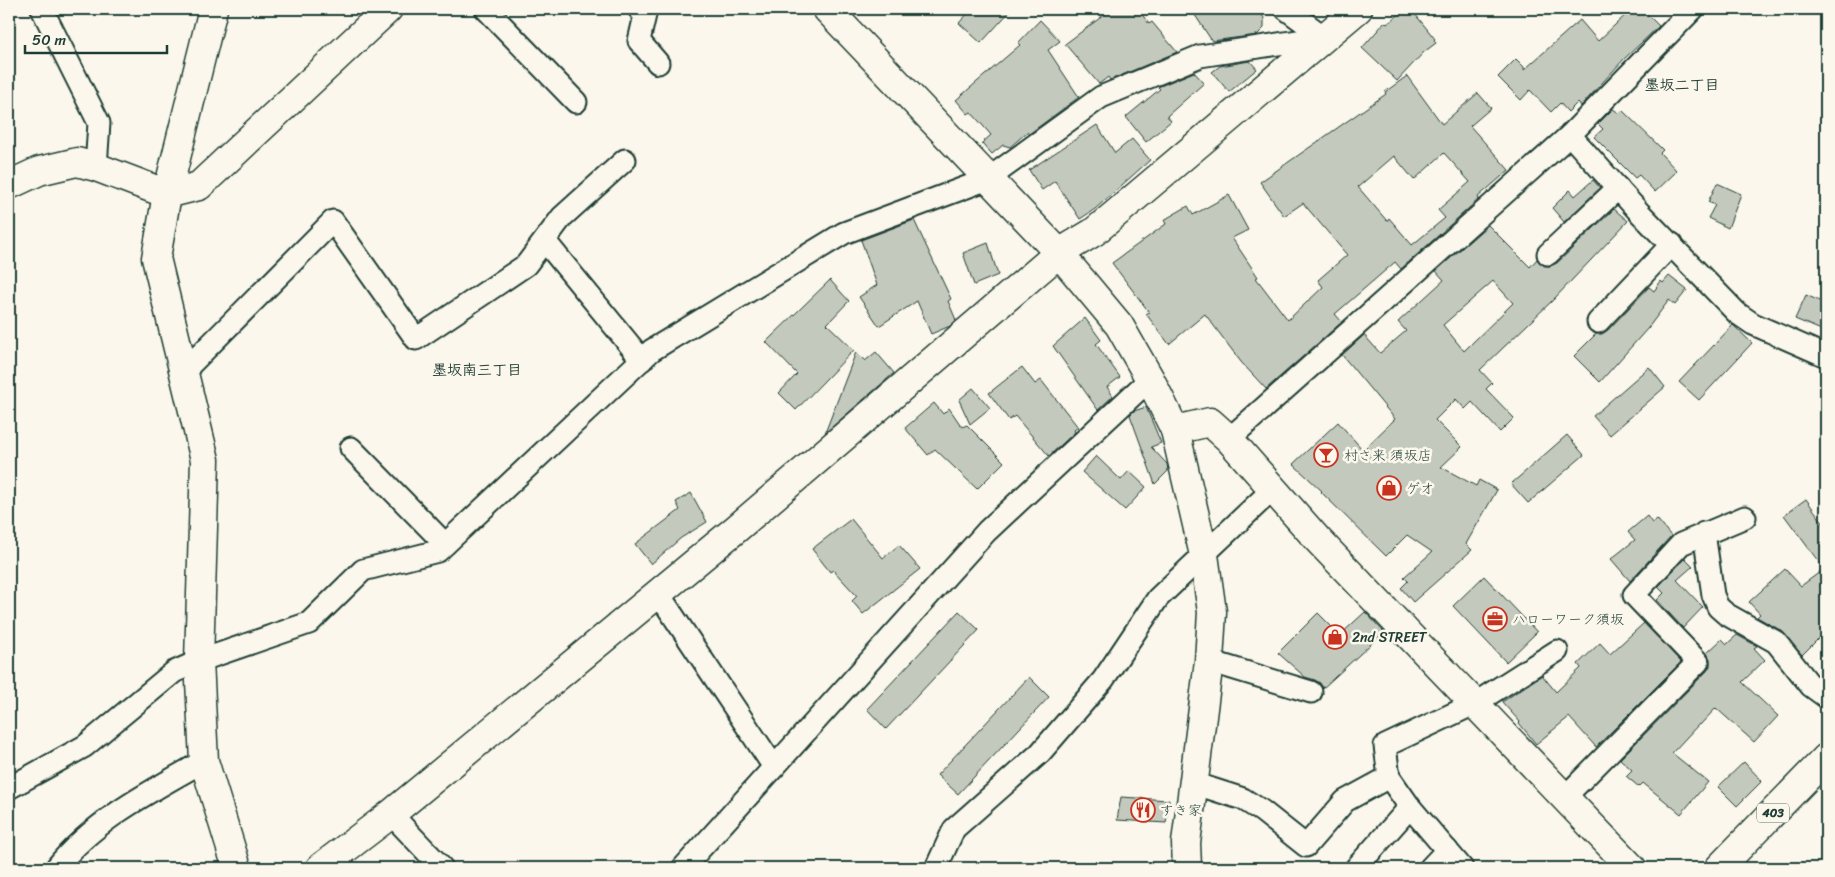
<svg xmlns="http://www.w3.org/2000/svg" width="1835" height="877" font-family="Sriracha,'Klee One',sans-serif">
	<style>
		.building { fill: #c4c9be; stroke: #1f3d34; fill-rule: evenodd }
		.lines { fill: none; stroke-linecap: round; stroke-linejoin: round }
		.street-casing { stroke: #1f3d34; stroke-width: 25 }
		.secondary-casing { stroke: #1f3d34; stroke-width: 31 }
		.highway-casing { stroke: #1f3d34; stroke-width: 31 }
		.street { stroke: #fbf7ec; stroke-width: 21 }
		.secondary { stroke: #fbf7ec; stroke-width: 28 }
		.highway { stroke: #fbf7ec; stroke-width: 28 }
		.labels { text-anchor: middle; stroke-width: 5; stroke-linejoin: round; paint-order: stroke }
		.shield { fill: #fbf7ec; stroke: #61756b; stroke-width: 1 }
		.shield-label { font-size: 12px; font-weight: bold; fill: #1f3d34 }
		.poi-label { font-size: 14px; fill: #1f3d34; stroke: #fbf7ec; text-anchor: start }
		.neighbourhood-label { font-size: 15px; font-weight: bold; fill: #1f3d34; stroke: #fbf7ec }
	</style>
	<rect width="100%" height="100%" fill="#fbf7ec"/>
	<filter id="ink" filterUnits="userSpaceOnUse"><feTurbulence type="fractalNoise" baseFrequency=".02" numOctaves="2"/><feDisplacementMap in="SourceGraphic" scale="10" xChannelSelector="R" yChannelSelector="G"/><feConvolveMatrix kernelMatrix="1 2 1 2 8 2 1 2 1" color-interpolation-filters="sRGB"/></filter>
	<g filter="url(#ink)">
		<g class="building">
			<polygon points="972,9 1012,9 981,43 959,23"/>
			<polygon points="1112,9 1138,9 1149,24 1152,22 1177,52 1110,80 1108,77 1099,84 1065,44"/>
			<polygon points="1191,9 1258,9 1264,18 1264,28 1257,35 1212,41"/>
			<polygon points="1406,9 1411,9 1435,39 1434,40 1436,43 1424,52 1397,81 1362,48 1385,22 1387,24"/>
			<polygon points="1632,9 1642,9 1659,26 1624,59 1581,106 1578,102 1568,112 1560,103 1551,112 1530,90 1521,100 1498,77 1516,59 1524,67 1524,70 1580,20 1598,41"/>
			<polygon points="1040,20 1060,41 1048,50 1079,97 1029,134 1027,132 1010,147 1003,145 992,154 982,143 991,135 971,112 968,114 956,100 1020,45 1018,43"/>
			<polygon points="1250,61 1257,69 1229,92 1212,72 1220,66"/>
			<polygon points="1194,72 1204,83 1167,116 1171,121 1146,142 1126,117 1160,89 1158,87"/>
			<path d="M 1407,76 L 1442,124 L 1478,93 L 1491,108 L 1470,126 L 1509,170 L 1478,197 L 1479,199 L 1401,269 L 1395,262 L 1335,314 L 1342,322 L 1266,389 L 1241,362 L 1205,314 L 1169,344 L 1146,314 L 1149,312 L 1112,263 L 1166,224 L 1164,220 L 1188,206 L 1193,215 L 1229,195 L 1248,230 L 1232,238 L 1258,277 L 1256,278 L 1288,320 L 1323,287 L 1318,280 L 1347,255 L 1303,203 L 1284,216 L 1260,182 L 1386,94 L 1385,92 ZM 1444,153 L 1470,182 L 1438,210 L 1445,218 L 1412,245 L 1389,218 L 1387,221 L 1358,187 L 1394,156 L 1414,180 Z"/>
			<polygon points="1613,109 1619,113 1622,110 1663,150 1660,153 1677,171 1655,192 1639,175 1635,178 1594,137 1603,129 1598,124"/>
			<polygon points="1097,125 1115,153 1132,139 1150,160 1095,209 1080,219 1055,181 1042,190 1029,170"/>
			<polygon points="1593,180 1600,188 1564,222 1552,208 1570,190 1575,196"/>
			<polygon points="1717,183 1741,194 1728,228 1708,218 1715,205 1708,202"/>
			<path d="M 1614,209 L 1628,221 L 1553,300 L 1480,370 L 1492,383 L 1486,389 L 1514,418 L 1500,432 L 1472,402 L 1465,409 L 1456,399 L 1435,420 L 1462,447 L 1441,467 L 1476,486 L 1479,480 L 1497,490 L 1466,544 L 1472,550 L 1413,602 L 1401,588 L 1408,581 L 1404,577 L 1432,552 L 1407,535 L 1386,556 L 1321,492 L 1322,491 L 1293,464 L 1338,422 L 1363,450 L 1395,419 L 1342,355 L 1364,335 L 1380,353 L 1406,331 L 1398,322 L 1444,280 L 1436,271 L 1488,225 L 1530,267 L 1537,259 L 1544,266 L 1550,266 L 1557,263 ZM 1493,281 L 1513,303 L 1464,351 L 1443,325 Z"/>
			<polygon points="914,220 951,299 948,301 956,320 950,326 931,334 917,301 879,326 859,297 877,285 861,240"/>
			<polygon points="988,243 998,275 974,285 963,253"/>
			<polygon points="1669,276 1687,290 1675,305 1669,300 1648,328 1600,382 1574,356 1596,334 1602,334 1608,330 1649,287 1654,291 1661,281 1663,283"/>
			<polygon points="830,280 849,301 827,324 854,350 796,410 779,393 797,374 766,342"/>
			<polygon points="1806,295 1826,304 1826,332 1795,319"/>
			<polygon points="1085,318 1101,340 1096,344 1120,377 1107,387 1113,396 1098,410 1053,346"/>
			<polygon points="1733,325 1752,343 1699,400 1679,382"/>
			<polygon points="856,352 865,361 876,352 894,373 825,433"/>
			<polygon points="1022,367 1035,384 1041,380 1078,427 1074,430 1075,432 1049,456 1015,416 1009,420 989,393"/>
			<polygon points="1649,367 1665,387 1610,435 1593,416"/>
			<polygon points="973,388 990,408 970,424 959,400"/>
			<polygon points="934,403 943,414 949,408 962,427 967,425 1004,462 977,489 935,449 928,455 905,428"/>
			<polygon points="1146,407 1161,443 1151,447 1167,464 1168,471 1155,484 1130,415 1134,411"/>
			<polygon points="1567,435 1584,455 1528,503 1511,484"/>
			<polygon points="1096,456 1121,480 1129,471 1146,487 1125,510 1082,472"/>
			<polygon points="691,493 707,522 681,538 651,564 635,544 680,510 676,502"/>
			<polygon points="1806,499 1826,527 1826,631 1802,655 1782,631 1757,617 1760,614 1749,602 1785,569 1801,586 1824,569 1784,515"/>
			<polygon points="1647,516 1652,523 1657,519 1671,536 1630,581 1611,559 1635,540 1628,532"/>
			<polygon points="851,519 883,558 899,545 920,569 863,614 852,601 857,596 833,570 830,572 812,549"/>
			<polygon points="1685,558 1693,566 1677,580 1703,607 1683,628 1657,600 1664,593 1658,587"/>
			<polygon points="1484,576 1537,632 1506,662 1453,606"/>
			<polygon points="959,611 979,630 886,729 867,709"/>
			<polygon points="1365,612 1384,632 1323,688 1320,683 1315,680 1305,677 1278,653 1318,613 1340,635"/>
			<polygon points="1644,623 1681,662 1596,747 1569,717 1536,744 1519,723 1520,722 1502,702 1542,675 1556,692 1581,668 1578,664 1600,643 1610,654"/>
			<polygon points="1737,635 1757,646 1754,648 1765,660 1742,682 1778,716 1754,742 1716,708 1700,725 1699,724 1672,753 1708,782 1681,814 1643,783 1639,787 1626,776 1632,770 1620,759 1707,671 1710,666 1710,659 1707,653 1722,639 1727,644"/>
			<polygon points="1029,677 1049,697 958,794 937,775"/>
			<polygon points="1744,762 1762,781 1737,806 1718,787"/>
			<polygon points="1121,797 1169,800 1166,823 1117,820"/>
		</g>
		<g class="lines">
			<g class="street-casing">
				<g id="street">
					<polyline points="42,9 99,123 96,167"/>
					<polyline points="486,9 576,102"/>
					<polyline points="639,9 645,15 639,41 658,63"/>
					<polyline points="1286,9 1324,37"/>
					<polyline points="1570,135 1640,213 1737,313 1753,324 1826,356"/>
					<polyline points="545,241 642,360"/>
					<polyline points="1548,254 1618,188"/>
					<polyline points="1598,322 1672,244"/>
					<polyline points="183,372 333,221 416,339 526,265 562,217 625,160"/>
					<polyline points="1229,439 1570,135 1693,9"/>
					<polyline points="351,448 445,544"/>
					<polyline points="1704,533 1713,595 1718,607 1726,614 1776,642 1811,686 1826,697"/>
					<polyline points="658,593 774,767"/>
					<polyline points="1209,661 1311,692"/>
					<polyline points="1193,783 1243,799 1262,811 1306,846 1345,801 1389,777"/>
					<polyline points="9,788 85,746 174,672 199,661 309,623 363,570 438,551 652,350 844,233 988,179 1101,97 1200,56 1324,37"/>
					<polyline points="1565,797 1698,662 1634,595 1681,544 1745,517"/>
					<polyline points="391,814 442,868"/>
					<path d="M 56,868 C 94,820 151,791 204,761"/>
					<polyline points="683,868 987,531 1150,379"/>
					<polyline points="936,868 954,829 1040,753 1103,680 1158,598 1273,489"/>
					<polyline points="1356,868 1410,807"/>
					<polyline points="1430,868 1447,850"/>
					<polyline points="1462,868 1410,807 1389,777 1385,746 1474,704 1557,651"/>
				</g>
			</g>
			<g class="secondary-casing">
				<g id="secondary">
					<polyline points="213,9 167,194 156,258 205,460 199,661 204,761 237,868"/>
					<polyline points="827,9 1059,253 1119,325 1150,379 1175,430 1210,422 1229,439 1318,540 1632,868"/>
					<polyline points="9,185 39,171 77,162 96,167 167,194 199,186 388,9"/>
					<polyline points="1175,430 1204,555 1212,612 1209,661 1186,843 1187,868"/>
					<polyline points="320,868 391,814 736,529 1059,253 1094,232 1358,9"/>
				</g>
			</g>
			<g class="highway-casing">
				<polyline id="highway" points="1719,868 1826,758"/>
			</g>
			<use href="#street" class="street"/>
			<use href="#secondary" class="secondary"/>
			<use href="#highway" class="highway"/>
		</g>
	</g>
	<defs>
		<g id="bar-ring" transform="scale(1.25)"><circle r="9.5" fill="#fbf7ec" stroke="#c8321e" stroke-width="1.5"/><path d="M-6-5H6L.8 .8V4.5H3.5V6h-7V4.5H-.8V.8Z" fill="#c8321e"/></g>
		<g id="shop-ring" transform="scale(1.25)"><circle r="9.5" fill="#fbf7ec" stroke="#c8321e" stroke-width="1.5"/><path d="M-5-2.5h2.3a2.7 3.5 0 0 1 5.4 0H5L5.5 6h-11ZM-1.5-2.5h3a1.5 2.3 0 0 0-3 0Z" fill="#c8321e"/></g>
		<g id="office-ring" transform="scale(1.25)"><circle r="9.5" fill="#fbf7ec" stroke="#c8321e" stroke-width="1.5"/><path d="M-6-3h4V-5.5h4V-3h4V5H-6ZM-1-4.5V-3h2v-1.5ZM-6 0V1H6V0Z" fill="#c8321e"/></g>
		<g id="restaurant-ring" transform="scale(1.25)"><circle r="9.5" fill="#fbf7ec" stroke="#c8321e" stroke-width="1.5"/><path d="M-5-6h1v4h1v-4h1v4h1v-4h1v5L-1.5 .5V6h-2V.5L-5-1ZM5-6V6H3V1.5H1.5Q1.5-4 5-6Z" fill="#c8321e"/></g>
	</defs>
	<g fill-rule="evenodd">
		<use href="#bar-ring" x="1326" y="455"/>
		<use href="#shop-ring" x="1389" y="488"/>
		<use href="#office-ring" x="1495" y="619"/>
		<use href="#shop-ring" x="1335" y="637"/>
		<use href="#restaurant-ring" x="1143" y="810"/>
	</g>
	<g class="labels">
		<rect class="shield" x="1757" y="803.5" width="32" height="19" rx="4"/>
		<g class="shield-label">
			<text x="1773" y="817">403</text>
		</g>
		<g class="poi-label">
			<text x="1344" y="460">村さ来 須坂店</text>
			<text x="1406" y="493">ゲオ</text>
			<text x="1512" y="624">ハローワーク須坂</text>
			<text x="1352" y="642">2nd STREET</text>
			<text x="1160" y="815">すき家</text>
		</g>
		<g class="neighbourhood-label">
			<text x="1682" y="90">墨坂二丁目</text>
			<text x="477" y="375">墨坂南三丁目</text>
		</g>
	</g>
	<rect width="1835" height="877" fill="none" stroke="#fbf7ec" stroke-width="30"/>
	<rect x="15" y="15" width="1805" height="847" fill="none" stroke="#1f3d34" stroke-width="2" filter="url(#ink)"/>
	<path d="M25 45v8h142v-8" fill="none" stroke="#1f3d34" stroke-width="2.5"/>
	<text x="32" y="45" font-size="15" fill="#1f3d34" stroke="#fbf7ec" stroke-width="4" paint-order="stroke">50 m</text>
</svg>
